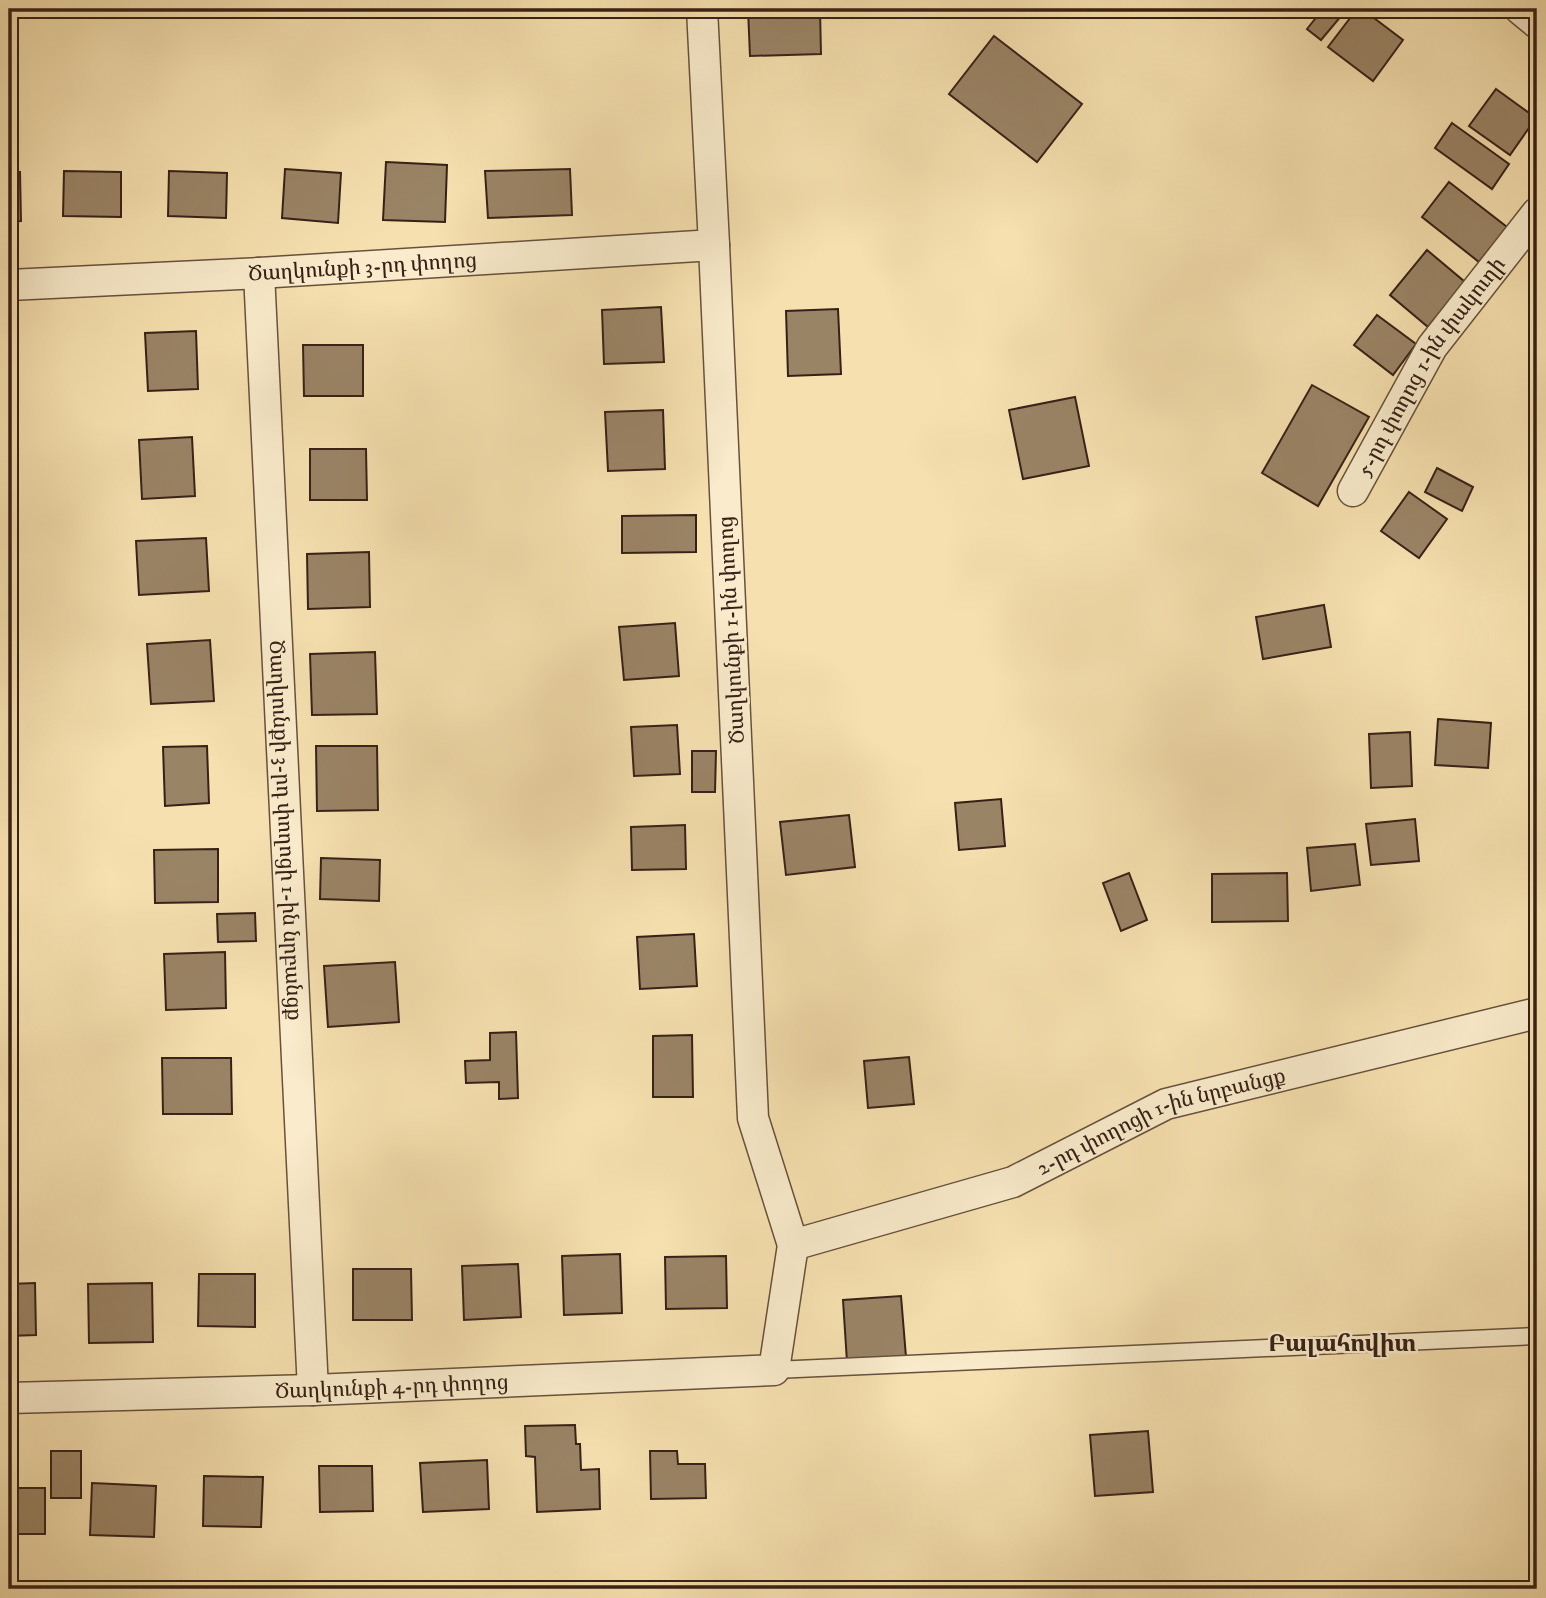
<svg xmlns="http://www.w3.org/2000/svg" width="1546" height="1598" font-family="'IM FELL DW Pica','Noto Serif Armenian',serif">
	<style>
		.building { fill: #9a8466; stroke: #372117; stroke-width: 2 }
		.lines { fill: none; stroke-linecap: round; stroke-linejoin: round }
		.service-casing { stroke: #67513d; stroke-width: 19 }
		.minor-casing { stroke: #67513d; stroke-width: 33 }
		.service { stroke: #f9ebcb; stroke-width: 16 }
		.minor { stroke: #f9ebcb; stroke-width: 30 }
		.labels { text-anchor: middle; stroke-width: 5; stroke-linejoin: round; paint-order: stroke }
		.street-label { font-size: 21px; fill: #372117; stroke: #f9ebcb }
		.quarter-label { font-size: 24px; font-weight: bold; fill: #372117; stroke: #f9ebcb }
	</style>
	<rect width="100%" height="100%" fill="#f6e0af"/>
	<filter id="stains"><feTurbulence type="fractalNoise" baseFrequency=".00286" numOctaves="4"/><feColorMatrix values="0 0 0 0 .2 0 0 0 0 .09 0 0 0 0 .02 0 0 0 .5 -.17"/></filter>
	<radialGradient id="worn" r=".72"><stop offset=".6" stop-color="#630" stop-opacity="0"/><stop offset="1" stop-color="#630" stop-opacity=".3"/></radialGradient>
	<g class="building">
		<polygon points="748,9 820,9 821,54 750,56"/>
		<polygon points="1323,9 1347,9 1321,40 1307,29"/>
		<polygon points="1357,9 1362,9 1403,40 1373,81 1328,47"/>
		<polygon points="994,36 1082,104 1037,162 949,94"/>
		<polygon points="1496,89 1536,118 1510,155 1469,126"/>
		<polygon points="1452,123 1509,164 1492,189 1435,148"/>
		<polygon points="386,162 447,165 445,222 383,220"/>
		<polygon points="285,169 341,173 338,223 282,218"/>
		<polygon points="570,169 572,215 488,218 485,171"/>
		<polygon points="64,171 121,172 121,217 63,216"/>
		<polygon points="169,171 227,173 226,218 168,216"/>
		<polygon points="9,172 20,172 21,221 9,222"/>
		<polygon points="1449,182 1507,227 1479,262 1422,217"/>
		<polygon points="1427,250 1465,282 1428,327 1390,295"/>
		<polygon points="661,307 664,362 604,364 602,310"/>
		<polygon points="838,309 841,374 788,376 786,311"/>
		<polygon points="1377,315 1416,344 1393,375 1354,345"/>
		<polygon points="196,331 198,389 148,391 145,333"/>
		<polygon points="303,345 363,345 363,396 304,396"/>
		<polygon points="1312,385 1369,417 1318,506 1262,473"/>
		<polygon points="1075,397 1089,466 1023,479 1009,410"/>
		<polygon points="663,410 665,469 608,471 605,412"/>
		<polygon points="192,437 195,496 142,499 139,440"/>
		<polygon points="310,449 366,449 367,500 310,500"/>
		<polygon points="1437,468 1473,487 1462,511 1425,492"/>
		<polygon points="1409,492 1447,519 1419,558 1381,531"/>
		<polygon points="696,515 696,552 622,553 622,516"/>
		<polygon points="206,538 209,591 139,595 136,541"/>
		<polygon points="369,552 370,607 308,609 307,554"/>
		<polygon points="1324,605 1331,647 1263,659 1256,617"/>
		<polygon points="675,623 679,676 624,680 619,627"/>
		<polygon points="210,640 214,701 151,704 147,644"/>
		<polygon points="375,652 377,714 312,715 310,654"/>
		<polygon points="1438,719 1491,723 1488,768 1435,765"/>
		<polygon points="677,725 680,774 634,776 631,727"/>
		<polygon points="1410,732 1412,786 1371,788 1369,734"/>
		<polygon points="207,746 209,803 165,806 163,747"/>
		<polygon points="316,746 377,746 378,810 317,811"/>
		<polygon points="692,751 716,751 715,792 692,792"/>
		<polygon points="1001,799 1005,846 959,850 955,803"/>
		<polygon points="849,815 855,867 786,875 780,822"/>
		<polygon points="1415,819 1419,861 1371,865 1366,824"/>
		<polygon points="685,825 686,869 632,870 631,827"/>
		<polygon points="1355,844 1360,885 1311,891 1307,848"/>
		<polygon points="218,849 218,902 155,903 154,850"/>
		<polygon points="321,858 380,860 379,901 320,899"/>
		<polygon points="1129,873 1147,920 1121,931 1103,883"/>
		<polygon points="1287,873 1288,921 1212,922 1212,874"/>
		<polygon points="255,913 256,941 218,942 217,914"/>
		<polygon points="694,934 697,986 640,989 637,937"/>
		<polygon points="225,952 226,1008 166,1010 164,954"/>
		<polygon points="395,962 399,1022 328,1027 324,966"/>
		<polygon points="516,1032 518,1098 499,1099 499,1082 466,1083 465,1061 490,1060 490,1033"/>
		<polygon points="692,1035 693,1097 653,1097 653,1036"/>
		<polygon points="909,1057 914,1104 868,1108 864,1061"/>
		<polygon points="162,1058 231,1058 232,1114 163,1114"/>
		<polygon points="620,1254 622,1313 564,1315 562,1256"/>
		<polygon points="726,1256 727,1308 666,1309 665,1257"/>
		<polygon points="518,1264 521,1317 464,1320 462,1266"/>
		<polygon points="353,1269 411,1269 412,1320 353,1320"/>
		<polygon points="199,1274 255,1274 255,1327 198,1326"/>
		<polygon points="35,1283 36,1335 9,1336 9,1284"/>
		<polygon points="152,1283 153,1342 89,1343 88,1284"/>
		<polygon points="901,1296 906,1357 847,1362 843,1300"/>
		<polygon points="575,1425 576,1444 580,1444 581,1470 599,1469 600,1509 537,1512 535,1457 526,1456 525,1426"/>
		<polygon points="1148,1431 1153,1492 1095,1496 1090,1435"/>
		<rect x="51" y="1451" width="30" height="47"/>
		<polygon points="650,1451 677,1451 678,1464 705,1464 706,1498 651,1499"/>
		<polygon points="487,1460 489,1509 423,1512 420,1463"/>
		<polygon points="319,1466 372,1466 373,1511 320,1512"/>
		<polygon points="204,1476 263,1477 261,1527 203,1526"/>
		<polygon points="92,1483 156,1486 154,1537 90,1535"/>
		<rect x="9" y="1488" width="36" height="46"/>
	</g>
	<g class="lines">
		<g class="service-casing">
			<polyline id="service" points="774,1370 1537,1336"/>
		</g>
		<g class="minor-casing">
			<g id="minor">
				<polyline points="1520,9 1537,23"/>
				<path id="s1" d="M 259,273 L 313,1390"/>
				<path id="s2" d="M 9,285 L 259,273 L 714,245"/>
				<path id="s3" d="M 1353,491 L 1432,347 L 1537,213"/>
				<path id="s4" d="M 793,1245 L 1013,1182 L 1166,1104 L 1537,1013"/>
				<path id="s5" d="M 9,1398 L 313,1390 L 774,1370 L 793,1245 L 753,1118 L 714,245 L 702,9"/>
			</g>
		</g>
		<use href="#service" class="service"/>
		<use href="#minor" class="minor"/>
	</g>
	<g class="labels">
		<g class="street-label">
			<text dy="7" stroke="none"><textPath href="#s2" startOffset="354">Ծաղկունքի 3-րդ փողոց</textPath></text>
			<text dy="7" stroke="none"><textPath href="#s3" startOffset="147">5-րդ փողոց 1-ին փակուղի</textPath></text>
			<text transform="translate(731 630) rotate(-93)" y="7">Ծաղկունքի 1-ին փողոց</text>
			<text dy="7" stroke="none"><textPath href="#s1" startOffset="558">Ծաղկունքի 3-րդ փողոցի 1-ին նրբանցք</textPath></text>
			<text dy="7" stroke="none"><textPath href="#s4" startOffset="390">2-րդ փողոցի 1-ին նրբանցք</textPath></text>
			<text dy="7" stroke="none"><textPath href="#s5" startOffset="383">Ծաղկունքի 4-րդ փողոց</textPath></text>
		</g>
		<g class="quarter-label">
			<text x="1342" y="1351">Բալահովիտ</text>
		</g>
	</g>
	<rect width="1546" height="1598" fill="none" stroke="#f6e0af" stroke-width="35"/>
	<rect x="10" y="10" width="1525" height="1577" fill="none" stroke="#372117" stroke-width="3.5"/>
	<rect x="18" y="18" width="1511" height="1563" fill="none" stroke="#372117" stroke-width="2"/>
	<rect width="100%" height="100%" filter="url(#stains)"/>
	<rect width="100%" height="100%" fill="url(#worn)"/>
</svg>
